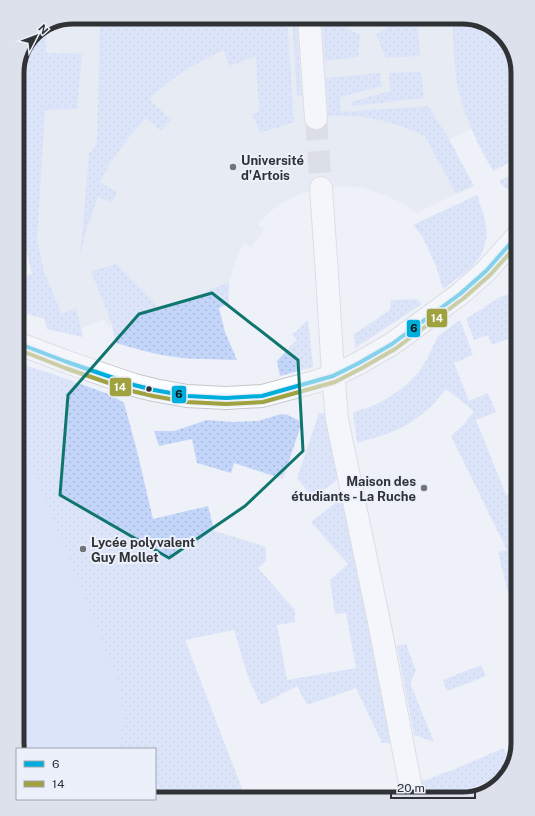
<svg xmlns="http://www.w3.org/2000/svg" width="535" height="816" font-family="'Public Sans',sans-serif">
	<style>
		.built { fill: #dee4ef }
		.green { fill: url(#green-dots) }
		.pitch { fill: #c3d5f8 }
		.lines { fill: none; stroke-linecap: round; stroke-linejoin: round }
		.minor-tunnel { stroke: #c8cbd1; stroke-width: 22; stroke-dasharray: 22 11; stroke-linecap: butt }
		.minor-casing { stroke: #c4c7cb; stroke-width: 24 }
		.minor { stroke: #fcfdfe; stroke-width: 22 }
		.bus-1-casing { stroke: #ebf0fb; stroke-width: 7 }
		.bus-2-casing { stroke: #ebf0fb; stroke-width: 7 }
		.bus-1 { stroke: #00aedc; stroke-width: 4 }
		.bus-2 { stroke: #a0a240; stroke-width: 4 }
		.marked { fill: none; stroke: #0f766e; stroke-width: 3; stroke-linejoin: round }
		.poi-dot { fill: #72757a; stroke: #ebf0fb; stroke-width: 1.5 }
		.bus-dot { fill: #303236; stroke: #ebf0fb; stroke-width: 1.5 }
		.labels { text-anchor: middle; stroke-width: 4; stroke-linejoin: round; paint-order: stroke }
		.poi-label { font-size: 13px; font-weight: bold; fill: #303236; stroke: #ebf0fb; text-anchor: start }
		.rim { fill: none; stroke: #303236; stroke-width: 5 }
		.line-badge { stroke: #ebf0fb; stroke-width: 1.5 }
		.badge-label { font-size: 11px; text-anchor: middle; font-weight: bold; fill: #fff }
		.pale-badge-label { font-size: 11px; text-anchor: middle; font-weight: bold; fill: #111 }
	</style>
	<defs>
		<pattern id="green-dots" width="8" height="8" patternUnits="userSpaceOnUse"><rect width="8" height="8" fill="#c3d5f8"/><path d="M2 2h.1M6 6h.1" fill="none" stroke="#a8b7d5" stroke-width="1.8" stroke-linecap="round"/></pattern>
	</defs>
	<rect width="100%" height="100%" fill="#eef1f8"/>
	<polygon class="built" points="73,17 466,17 490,25 511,45 518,73 518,108 432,147 456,194 417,213 400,202 385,195 362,188 347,186 331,187 321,188 300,194 284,202 272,210 257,224 264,229 251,248 244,243 236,259 229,282 161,311 112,325 108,327 104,319 81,328 83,337 47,329 35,288 26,248 22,244 17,245 17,69 33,33"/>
	<g class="green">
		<path d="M 100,17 L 287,17 L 294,122 L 260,133 L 252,114 L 259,111 L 256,56 L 230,66 L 223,50 C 210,57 197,63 184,71 C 172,79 160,89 149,99 L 171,120 L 161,131 L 146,118 L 130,136 L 112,160 L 100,182 L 117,192 L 112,203 L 98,197 L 87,227 L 80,257 L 89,154 L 97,143 Z"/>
		<polygon points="292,17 296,17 302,96 297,96"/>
		<path d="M 322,17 L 337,17 C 343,27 350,31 360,34 L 358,57 L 325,61 Z"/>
		<path d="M 395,17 L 417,17 L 420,56 L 386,58 L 376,34 C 385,30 391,25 395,17 Z"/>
		<path d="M 452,17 L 466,17 L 490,25 L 511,45 L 518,73 L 518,158 L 493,171 C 478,145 465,118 458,88 C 453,65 454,41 452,17 Z"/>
		<polygon points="46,28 46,53 82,54 77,109 45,110 37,240 45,275 62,314 76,308 83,337 47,329 45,319 17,311 17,281 32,273 26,248 22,244 27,46 33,33"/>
		<polygon points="421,72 424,98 352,106 351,102 390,91 389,73"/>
		<path d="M 380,73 L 382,86 L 340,97 L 341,112 L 428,106 L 449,139 L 474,186 L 456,194 L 425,136 L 423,135 C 393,121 362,114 328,116 L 326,78 Z"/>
		<polygon points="518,172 518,194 505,188 499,181"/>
		<polygon points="477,195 484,216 487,235 484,248 480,257 470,269 443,289 436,266 422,236 413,225"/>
		<path d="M 117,264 L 161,310 L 229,282 L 229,303 L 219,308 L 225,332 L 237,360 C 214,359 191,360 168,356 C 150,353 133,348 116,343 L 114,336 L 112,325 L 91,271 Z"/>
		<polygon points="514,292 518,297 518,335 492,345 488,335 474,340 466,319 500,297"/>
		<polygon points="417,299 422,304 355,348 354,334 390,310 391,300"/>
		<polygon points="308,320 313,367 280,376 277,361 297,339 292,335"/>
		<path d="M 460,320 L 473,355 L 454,363 L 469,401 L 488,393 L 496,412 L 476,420 L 506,495 L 518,491 L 518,507 L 511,510 L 518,529 L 518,607 L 512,609 L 498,552 L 507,550 L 451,436 L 464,424 L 474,411 L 446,389 C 430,410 409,427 384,435 C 375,438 366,440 357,443 L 353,412 L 373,406 L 390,397 L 406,385 L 419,372 L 427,359 L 438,336 Z"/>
		<path d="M 17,363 L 50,373 L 111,395 L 124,403 L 137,451 L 153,519 L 208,506 L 213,525 L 212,530 L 266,547 L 266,561 L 258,568 L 295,610 L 295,622 L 277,625 L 287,680 L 356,668 L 346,613 L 335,614 L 330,580 L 348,564 L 311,522 L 343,497 L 391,743 L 382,743 L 356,688 L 307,705 L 297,686 L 261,705 L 248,677 L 234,630 L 185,640 L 246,799 L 155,799 L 155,749 L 119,749 C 123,729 123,712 120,691 L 19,446 L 17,444 Z"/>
		<polygon points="319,413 326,413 340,477 314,499 297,478"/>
		<polygon points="281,414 288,415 302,422 283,479 234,463 231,473 197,463 192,439 159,446 154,431 174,431 207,420 232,422 258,421"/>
		<polygon points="406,644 416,671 410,683 434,742 414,735 397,646"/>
		<polygon points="481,665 486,676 447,691 443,680"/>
		<polygon points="504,748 511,768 510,771 501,781 499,778 443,799 435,799 437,796 415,784 455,769"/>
	</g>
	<path class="pitch" d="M 17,444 L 31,465 L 115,674 C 124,703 125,720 119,749 L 19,749 L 17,743 Z"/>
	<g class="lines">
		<polyline class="minor-tunnel" points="316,118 321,188"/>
		<g class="minor-casing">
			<g id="minor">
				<polyline points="309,17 316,118"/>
				<polyline points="321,188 327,274 332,358 337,419 380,627 413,799"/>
				<polyline points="17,343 67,362 134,385 154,390 187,396 226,398 262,396 314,382 333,376 359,363 392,344 460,294 486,271 518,235"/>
			</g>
		</g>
		<use href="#minor" class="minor"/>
		<g class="bus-1-casing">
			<polyline id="bus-1" points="17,343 67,362 134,385 154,390 187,396 226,398 262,396 333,376 359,363 392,344 460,294 486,271 518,235"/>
		</g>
		<g class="bus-2-casing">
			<polyline id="bus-2" points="17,349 65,368 132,391 153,396 187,402 226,404 263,402 335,382 362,368 395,349 464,298 490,275 518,244"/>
		</g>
		<use href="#bus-1" class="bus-1"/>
		<use href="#bus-2" class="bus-2"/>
	</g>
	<path d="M0 0H535V816H0ZM 212,293 L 298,360 L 303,451 L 245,506 L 169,558 L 60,495 L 68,395 L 139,314 Z" fill="#eef1f8" fill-opacity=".55" fill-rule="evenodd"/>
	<path class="marked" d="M 212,293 L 298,360 L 303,451 L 245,506 L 169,558 L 60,495 L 68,395 L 139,314 Z"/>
	<g class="poi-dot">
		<circle cx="233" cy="167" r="4"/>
		<circle cx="424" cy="488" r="4"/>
		<circle cx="83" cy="549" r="4"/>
	</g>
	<circle class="bus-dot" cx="149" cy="389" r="3.5"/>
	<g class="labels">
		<g class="poi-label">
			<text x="241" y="165">Université<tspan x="241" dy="15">d'Artois</tspan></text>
			<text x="416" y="486" text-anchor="end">Maison des<tspan x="416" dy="15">étudiants - La Ruche</tspan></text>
			<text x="91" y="547">Lycée polyvalent<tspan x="91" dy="15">Guy Mollet</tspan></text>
		</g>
	</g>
	<path d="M0 0H535V816H0ZM73 24H462A49 49 0 0 1 511 73V743A49 49 0 0 1 462 792H73A49 49 0 0 1 24 743V73A49 49 0 0 1 73 24Z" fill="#dce1eb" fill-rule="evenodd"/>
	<path class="rim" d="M73 24H462A49 49 0 0 1 511 73V743A49 49 0 0 1 462 792H73A49 49 0 0 1 24 743V73A49 49 0 0 1 73 24Z"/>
	<g class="line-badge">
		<rect x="426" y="308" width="22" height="20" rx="4" fill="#a0a240"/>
		<rect x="406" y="319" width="15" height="19" rx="4" fill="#00aedc"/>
		<rect x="109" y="377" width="23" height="20" rx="4" fill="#a0a240"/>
		<rect x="171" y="385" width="16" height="19" rx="4" fill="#00aedc"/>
	</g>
	<g class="badge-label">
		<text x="437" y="322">14</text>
		<text x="120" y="391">14</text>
	</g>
	<g class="pale-badge-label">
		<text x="414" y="332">6</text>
		<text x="179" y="398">6</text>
	</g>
	<rect x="16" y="748" width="140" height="52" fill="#ebf0fb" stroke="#a0a4ac"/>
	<rect x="24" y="761" width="20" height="6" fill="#00aedc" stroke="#a0a4ac"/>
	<text x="52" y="768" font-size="12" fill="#303236">6</text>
	<rect x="24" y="781" width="20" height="6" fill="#a0a240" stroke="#a0a4ac"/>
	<text x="52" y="788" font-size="12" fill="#303236">14</text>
	<g transform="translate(36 36) rotate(48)" stroke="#ebf0fb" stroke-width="3" paint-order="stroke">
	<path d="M0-3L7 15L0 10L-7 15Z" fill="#303236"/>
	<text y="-6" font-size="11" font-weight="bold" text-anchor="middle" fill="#303236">N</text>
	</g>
	<path d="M391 792v6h84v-6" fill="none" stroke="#303236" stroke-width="2"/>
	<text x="397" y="792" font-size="12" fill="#303236" stroke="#ebf0fb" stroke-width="3" paint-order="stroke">20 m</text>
</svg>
